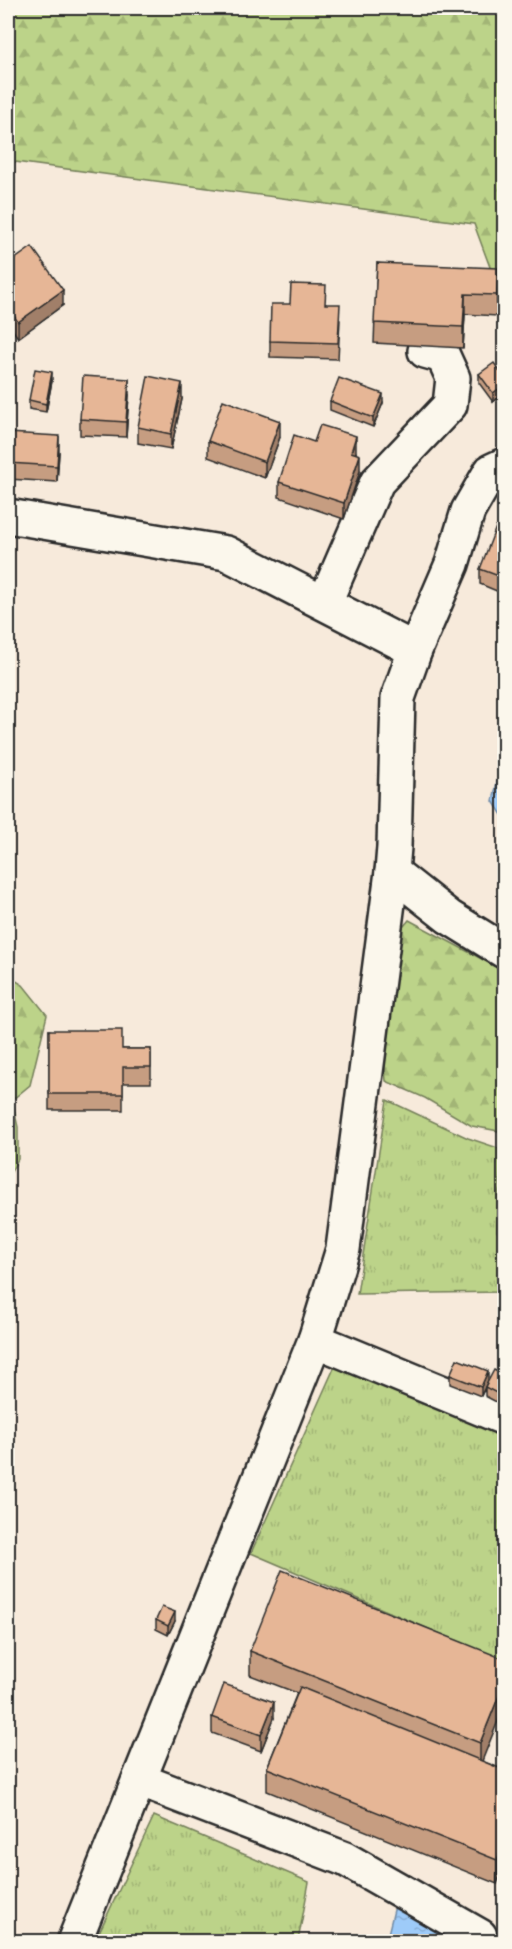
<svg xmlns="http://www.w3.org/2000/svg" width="512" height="1949" font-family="Mynerve,sans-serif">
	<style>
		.grass { fill: url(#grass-tufts); stroke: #747f5a; stroke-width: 1.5 }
		.forest { fill: url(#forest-firs); stroke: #747f5a; stroke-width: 1.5 }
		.water { fill: url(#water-ripples); stroke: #708ba7; stroke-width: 1.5 }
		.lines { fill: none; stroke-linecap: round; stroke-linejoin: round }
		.minor-casing { stroke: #2b2b2b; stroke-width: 38 }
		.minor { stroke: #fbf7ec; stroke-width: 33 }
		.wall { fill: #c69d81; stroke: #2b2b2b; stroke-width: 1.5 }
		.shaded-wall { fill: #a17f69; stroke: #2b2b2b; stroke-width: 1.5 }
		.building { fill: #e6b696; stroke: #2b2b2b; stroke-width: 1.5 }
	</style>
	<defs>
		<pattern id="grass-tufts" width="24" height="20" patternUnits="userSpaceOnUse" patternTransform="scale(1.5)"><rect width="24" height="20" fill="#bcd389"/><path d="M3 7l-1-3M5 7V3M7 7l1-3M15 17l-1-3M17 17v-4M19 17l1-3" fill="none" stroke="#a2b576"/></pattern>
		<pattern id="forest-firs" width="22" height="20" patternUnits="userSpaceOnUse" patternTransform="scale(1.5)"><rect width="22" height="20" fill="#bcd389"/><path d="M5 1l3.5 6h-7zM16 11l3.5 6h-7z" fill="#a2b576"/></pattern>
		<pattern id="water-ripples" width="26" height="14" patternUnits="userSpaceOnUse" patternTransform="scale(1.5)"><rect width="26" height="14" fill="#9ecbf9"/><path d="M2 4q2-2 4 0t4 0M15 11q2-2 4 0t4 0" fill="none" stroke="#88aed6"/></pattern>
	</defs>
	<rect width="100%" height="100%" fill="#f7eadb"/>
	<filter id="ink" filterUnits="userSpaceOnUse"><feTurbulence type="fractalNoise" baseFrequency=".0167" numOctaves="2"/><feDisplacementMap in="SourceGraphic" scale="12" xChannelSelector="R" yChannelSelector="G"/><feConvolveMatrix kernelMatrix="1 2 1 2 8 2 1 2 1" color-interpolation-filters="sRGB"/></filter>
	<g filter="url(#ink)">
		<g class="grass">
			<polygon points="387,1100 468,1138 501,1149 497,1231 504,1245 504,1292 357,1294"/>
			<polygon points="335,1366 504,1431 504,1661 251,1553"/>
			<polygon points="154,1816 309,1882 298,1941 95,1941"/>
		</g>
		<g class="forest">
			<polygon points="8,8 504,8 504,305 474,224 8,161"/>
			<polygon points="409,920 504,971 504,1132 472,1126 425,1098 386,1081 383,1044 398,933"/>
			<polygon points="8,976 23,985 47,1015 30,1085 12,1100 18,1127 18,1159 8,1177"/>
		</g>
		<g class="water">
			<polygon points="504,749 504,818 493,801"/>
			<polygon points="395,1906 453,1941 386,1942"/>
		</g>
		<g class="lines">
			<g class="minor-casing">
				<g id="minor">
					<polyline points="8,516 226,553 415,650"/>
					<polyline points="325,602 377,482 450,405 453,378 443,356 425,351"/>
					<polyline points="392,872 449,917 504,951"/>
					<polyline points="315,1340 504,1418"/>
					<polyline points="139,1780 345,1859 480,1936"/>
					<polyline points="74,1942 315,1340 343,1249 392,872 394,847 398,698 415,650 452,564 468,511 491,471 504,465"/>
				</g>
			</g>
			<use href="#minor" class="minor"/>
		</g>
		<g class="wall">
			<polygon points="377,263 498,289 497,316 465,314 463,348 374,343"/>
			<polygon points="8,264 63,305 18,338 8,323"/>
			<polygon points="290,304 326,304 340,320 338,359 270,357 270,341"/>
			<polygon points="479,374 504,377 493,402 479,383"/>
			<polygon points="52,381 46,412 29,409 29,400"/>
			<polygon points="129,395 126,437 80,435 80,419"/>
			<polygon points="182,399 171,449 138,443 138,427"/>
			<polygon points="330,401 383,403 373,427 330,410"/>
			<polygon points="8,433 59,452 57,482 8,479"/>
			<polygon points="280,437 265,478 208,457 208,441"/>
			<polygon points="314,442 356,452 360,471 344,519 279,497 279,482"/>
			<polygon points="504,492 504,522 498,517 498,502"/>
			<polygon points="504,531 504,594 480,584 480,569"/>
			<polygon points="49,1030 122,1049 151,1049 151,1083 123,1083 123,1110 49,1110"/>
			<polygon points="450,1375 488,1380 481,1396 450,1384"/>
			<polygon points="504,1375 504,1406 485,1396 485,1387"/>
			<polygon points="156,1620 175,1621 168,1635 156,1629"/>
			<polygon points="250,1651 504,1659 482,1761 504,1770 497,1884 267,1791 267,1768 297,1693 250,1675"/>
			<polygon points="212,1717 274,1718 261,1751 212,1733"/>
		</g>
		<g class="shaded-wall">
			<polygon points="498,268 498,289 497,316 497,295"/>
			<polygon points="63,290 63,305 18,338 18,322"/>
			<polygon points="465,294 465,314 463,348 463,327"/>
			<polygon points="52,372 52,381 46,412 46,404"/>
			<polygon points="129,379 129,395 126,437 126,422"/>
			<polygon points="182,383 182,399 171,449 171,434"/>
			<polygon points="504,385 504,394 493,402 493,393"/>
			<polygon points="383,394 383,403 373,427 373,418"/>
			<polygon points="280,421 280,437 265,478 265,462"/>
			<polygon points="59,436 59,452 57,482 57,466"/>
			<polygon points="356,436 356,452 351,468 351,452"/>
			<polygon points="360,455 360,471 344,519 344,503"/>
			<polygon points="488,1371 488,1380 481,1396 481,1387"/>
			<polygon points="175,1612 175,1621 168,1635 168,1626"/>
			<polygon points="504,1683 504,1706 480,1766 480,1743"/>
			<polygon points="274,1702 274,1718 261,1751 261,1735"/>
			<polygon points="504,1842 504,1866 497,1884 497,1860"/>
		</g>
		<g class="building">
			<polygon points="32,247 63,290 18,322 8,307 8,264"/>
			<polygon points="377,263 498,268 497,295 465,294 463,327 374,323"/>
			<polygon points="291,284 326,285 325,304 340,304 338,343 270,341 271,304 290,304"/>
			<polygon points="494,363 504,377 504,385 493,393 479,374"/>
			<polygon points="35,369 52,372 46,404 29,400"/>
			<polygon points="83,376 129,379 126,422 80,419"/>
			<polygon points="148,376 182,383 171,434 138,427"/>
			<polygon points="339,378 383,394 373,418 330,401"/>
			<polygon points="223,400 280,421 265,462 208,441"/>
			<polygon points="320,425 356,436 351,452 360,455 344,503 279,482 294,435 314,442"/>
			<polygon points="8,433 59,436 57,466 8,463"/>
			<polygon points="504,492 504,506 498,502"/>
			<polygon points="496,527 504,531 504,578 480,569"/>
			<polygon points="49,1030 122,1030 122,1049 151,1049 151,1067 123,1067 123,1094 49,1094"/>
			<polygon points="457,1359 488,1371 481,1387 450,1375"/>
			<polygon points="494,1370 504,1375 504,1397 485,1387"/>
			<polygon points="282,1570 504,1659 504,1683 480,1743 250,1651"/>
			<polygon points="162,1607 175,1612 168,1626 156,1620"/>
			<polygon points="224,1684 274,1702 261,1735 212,1717"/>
			<polygon points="300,1687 504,1770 504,1842 497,1860 267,1768"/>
		</g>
	</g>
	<rect width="512" height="1949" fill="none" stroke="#fbf7ec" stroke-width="30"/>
	<rect x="15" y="15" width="482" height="1919" fill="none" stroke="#2b2b2b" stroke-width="2" filter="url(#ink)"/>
</svg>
